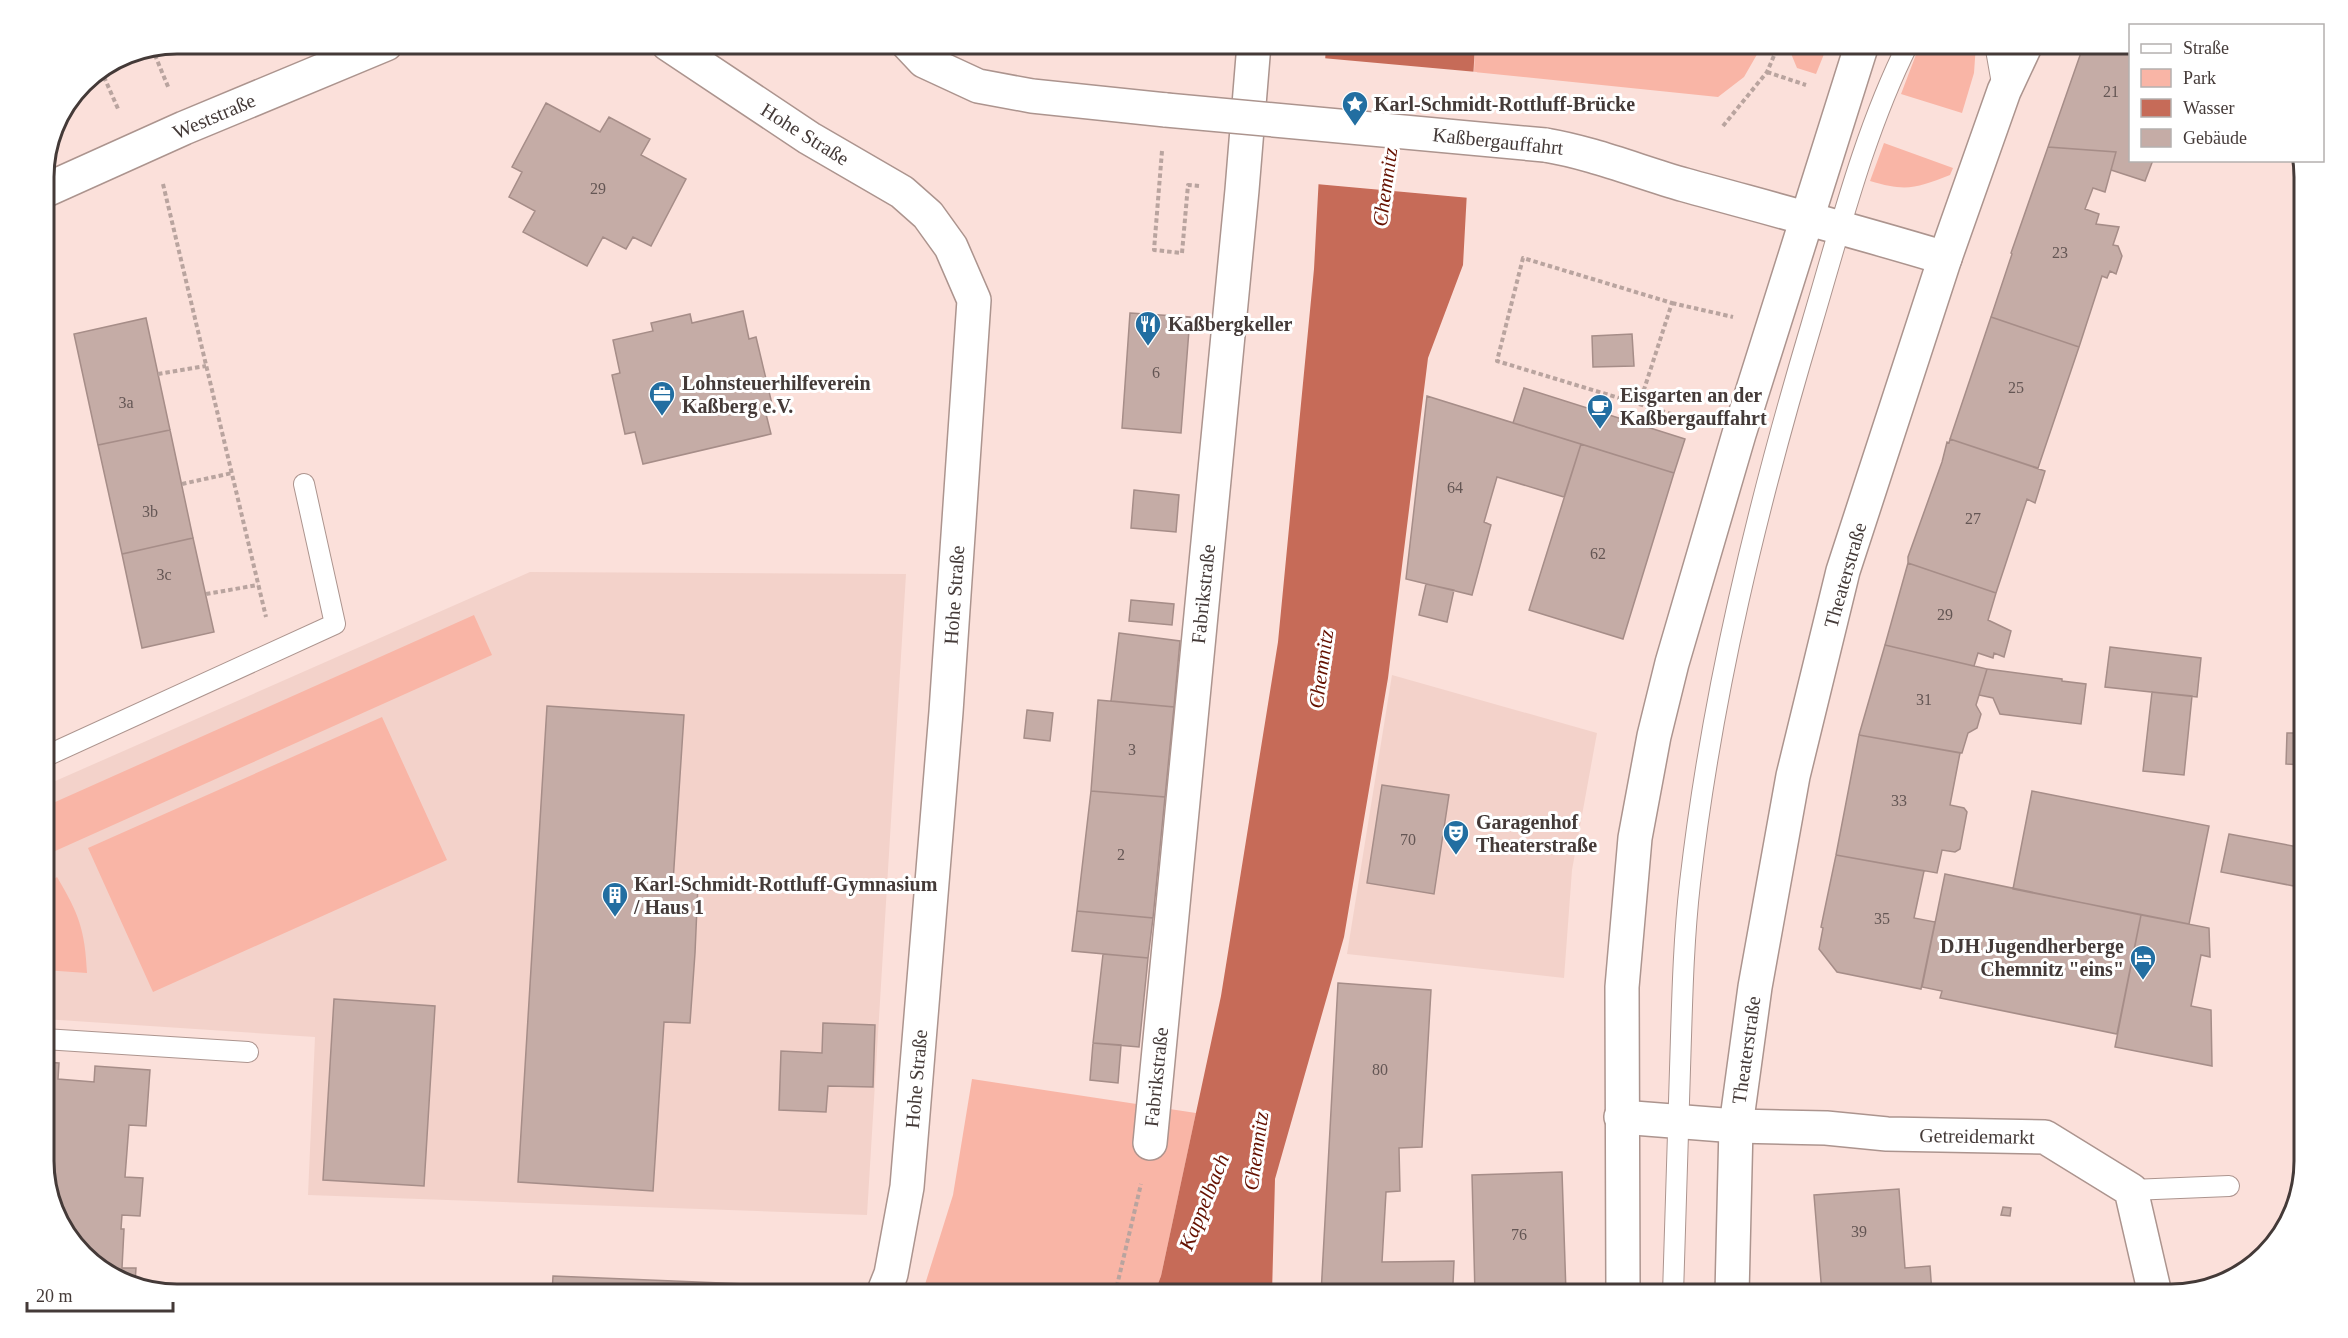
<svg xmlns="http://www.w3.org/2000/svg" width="2348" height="1338" viewBox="0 0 2348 1338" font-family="Georgia,serif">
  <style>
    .built { fill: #f3d2ca }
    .green { fill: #f9b5a6 }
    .water { fill: #c66b58 }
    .pier { fill: #fbe0da }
    .building { fill: #c5aca6; stroke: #a68d88; stroke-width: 1.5 }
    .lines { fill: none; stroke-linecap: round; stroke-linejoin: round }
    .service-casing { stroke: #ac948e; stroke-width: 22 }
    .minor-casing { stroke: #ac948e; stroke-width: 36 }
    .tertiary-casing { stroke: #ac948e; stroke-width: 36 }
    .secondary-casing { stroke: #ac948e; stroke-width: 36 }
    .path { stroke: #b9a49f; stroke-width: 4; stroke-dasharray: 4.5 3; stroke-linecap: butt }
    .service { stroke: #fff; stroke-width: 20 }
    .minor { stroke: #fff; stroke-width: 33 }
    .tertiary { stroke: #fff; stroke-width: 33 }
    .secondary { stroke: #fff; stroke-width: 33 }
    .tertiary-bridge-casing { stroke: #ac948e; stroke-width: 36; stroke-linecap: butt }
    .tertiary-bridge { stroke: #fff; stroke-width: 33 }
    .labels { text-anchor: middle; stroke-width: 6; stroke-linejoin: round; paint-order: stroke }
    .number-label { font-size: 16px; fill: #645654 }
    .poi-label { font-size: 20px; font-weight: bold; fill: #443a38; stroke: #fff; text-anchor: start }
    .street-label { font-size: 20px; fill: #443a38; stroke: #fff }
    .water-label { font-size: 21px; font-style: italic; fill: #651101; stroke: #fff }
    .rim { fill: none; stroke: #443a38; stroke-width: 3 }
  </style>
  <rect width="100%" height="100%" fill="#fbe0da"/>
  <!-- built -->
  <path class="built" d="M 530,572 L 906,574 L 867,1215 L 308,1195 L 315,1037 L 44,1019 L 44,786 Z
    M 1392,675 L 1597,733 L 1572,870 L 1564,978 L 1347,954 Z"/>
  <!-- green -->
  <path class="green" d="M 1475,44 L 1763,44 L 1744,77 L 1718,97 L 1474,72 Z
    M 1787,44 L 1828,44 L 1816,74 L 1797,68 Z
    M 1920,44 L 1976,44 L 1974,73 L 1962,113 L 1901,94 Z
    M 1884,143 L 1953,168 L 1950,175 C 1917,188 1906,192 1870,181 Z
    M 474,615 L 492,655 L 44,856 L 44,807 Z
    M 382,717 L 447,860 L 153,992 L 88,848 Z
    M 57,877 C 79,914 85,930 87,973 L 44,970 L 44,886 Z
    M 972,1079 L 1196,1113 L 1161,1276 L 1154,1294 L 922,1294 L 953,1195 Z"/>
  <!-- water -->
  <path class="water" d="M 1326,44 L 1475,44 L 1463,265 L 1428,358 L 1388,678 L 1344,937 L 1275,1179 L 1272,1294 L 1154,1294 L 1161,1276 L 1221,996 L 1278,642 L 1314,269 Z"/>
  <!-- pier -->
  <path class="pier" d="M 1322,58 L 1477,72 L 1470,198 L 1316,184 Z"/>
  <!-- building -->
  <path class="building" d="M 2084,44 L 2130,44 L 2130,160 L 2153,160 L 2145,181 L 2111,170 L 2116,152 L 2048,147 Z
    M 546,103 L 600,132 L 609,117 L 650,139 L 641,155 L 686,179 L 651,246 L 633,237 L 626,249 L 603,237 L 587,266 L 523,232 L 535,211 L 509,197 L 522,172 L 512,167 Z
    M 2048,147 L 2116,152 L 2105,192 L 2093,188 L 2085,209 L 2099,214 L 2096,224 L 2119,227 L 2113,245 L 2118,246 L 2122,256 L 2116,274 L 2110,271 L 2107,278 L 2102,276 L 2079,347 L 1991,317 L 2012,254 L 2011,253 Z
    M 743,311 L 749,339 L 756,337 L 772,404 L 764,406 L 771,434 L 643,464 L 635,432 L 625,434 L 612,375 L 620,373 L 613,340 L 653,331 L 651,323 L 690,314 L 692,323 Z
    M 1130,313 L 1190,317 L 1181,433 L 1122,428 Z
    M 1991,317 L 2079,347 L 2038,468 L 1950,439 Z
    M 146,318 L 170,430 L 98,445 L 74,334 Z
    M 1632,334 L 1634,366 L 1593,367 L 1592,336 Z
    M 1524,388 L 1685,439 L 1674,473 L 1513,423 Z
    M 1427,396 L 1581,444 L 1564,497 L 1497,477 L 1484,522 L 1491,525 L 1472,595 L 1406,579 Z
    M 170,430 L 193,538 L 122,554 L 98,445 Z
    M 1950,439 L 2045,471 L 2035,503 L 2027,499 L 1996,593 L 1908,563 L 1908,557 L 1942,462 L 1947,442 L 1949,443 Z
    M 1581,444 L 1674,473 L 1623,639 L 1529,610 Z
    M 1134,490 L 1179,495 L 1176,532 L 1131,528 Z
    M 193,538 L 214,632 L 142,648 L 122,554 Z
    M 1908,563 L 1996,593 L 1988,620 L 2011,631 L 2004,657 L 1994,653 L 1993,658 L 1978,653 L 1974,666 L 1885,645 Z
    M 1426,584 L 1454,590 L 1447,622 L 1419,615 Z
    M 1131,600 L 1174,604 L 1172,625 L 1129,621 Z
    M 1119,633 L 1180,641 L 1174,707 L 1111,701 Z
    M 1885,645 L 1987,669 L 1976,705 L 1981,714 L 1977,728 L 1968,733 L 1962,753 L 1859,735 Z
    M 2110,647 L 2201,658 L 2197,697 L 2105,687 Z
    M 1987,669 L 2062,679 L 2062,681 L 2086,684 L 2081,724 L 2000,714 L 1993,698 L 1979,695 Z
    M 2152,692 L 2192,696 L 2184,775 L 2143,771 Z
    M 1098,700 L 1174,707 L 1165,797 L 1091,791 Z
    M 547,706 L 684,715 L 673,882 L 698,884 L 695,953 L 690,1023 L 664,1022 L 653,1191 L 518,1182 Z
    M 1027,710 L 1053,713 L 1050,741 L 1024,738 Z
    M 2287,733 L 2304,733 L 2304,765 L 2286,764 Z
    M 1859,735 L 1960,753 L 1950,805 L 1964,808 L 1967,812 L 1960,849 L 1955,852 L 1942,850 L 1937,873 L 1836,855 Z
    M 1382,785 L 1449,795 L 1434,894 L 1367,883 Z
    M 1091,791 L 1165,797 L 1153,918 L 1077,911 Z
    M 2032,791 L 2209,826 L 2189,924 L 2013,889 Z
    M 2229,834 L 2304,848 L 2299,887 L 2221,872 Z
    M 1836,855 L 1924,871 L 1914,918 L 1935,922 L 1921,989 L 1837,972 L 1819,949 L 1823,928 L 1821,927 Z
    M 1945,874 L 2141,915 L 2117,1034 L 1940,998 L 1942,991 L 1922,987 Z
    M 1077,911 L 1153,918 L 1148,958 L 1072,951 Z
    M 2141,915 L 2209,928 L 2210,957 L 2201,955 L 2191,1006 L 2211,1010 L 2212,1066 L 2115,1047 Z
    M 1103,954 L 1148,958 L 1139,1047 L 1093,1043 Z
    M 1338,983 L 1431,990 L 1422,1147 L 1399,1148 L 1400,1191 L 1386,1192 L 1382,1262 L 1454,1261 L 1453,1284 L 1473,1285 L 1475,1294 L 1321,1294 Z
    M 334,999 L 435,1006 L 424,1186 L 323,1180 Z
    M 823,1023 L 875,1025 L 873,1087 L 828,1086 L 826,1112 L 779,1110 L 781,1051 L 822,1053 Z
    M 1093,1043 L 1121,1045 L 1118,1083 L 1090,1080 Z
    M 44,1062 L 59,1063 L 58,1079 L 94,1082 L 95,1066 L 150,1070 L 146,1126 L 129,1125 L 125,1177 L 143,1178 L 140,1216 L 122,1215 L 121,1229 L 124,1229 L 122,1268 L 136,1268 L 135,1283 L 111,1277 L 62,1228 L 44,1169 Z
    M 1562,1172 L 1566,1293 L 1475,1294 L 1472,1175 Z
    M 1899,1189 L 1905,1268 L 1930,1266 L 1932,1294 L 1822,1294 L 1814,1195 Z
    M 2003,1207 L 2011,1208 L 2010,1216 L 2001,1215 Z
    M 553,1276 L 768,1285 L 768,1294 L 552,1294 Z"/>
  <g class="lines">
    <!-- service casing -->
    <g class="service-casing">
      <path id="service" d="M 1995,44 L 2003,89
        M 44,757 L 335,624 L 304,484
        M 44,1039 L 248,1052
        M 2131,1190 L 2229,1186
        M 1673,1294 C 1675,1219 1678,1144 1680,1069 C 1682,1007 1683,944 1690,883 C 1712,692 1757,507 1812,323 C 1840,229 1864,132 1908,44"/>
    </g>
    <!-- minor casing -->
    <g class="minor-casing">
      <path id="minor" d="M 668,44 L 809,138 L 902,192 L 928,215 L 951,247 L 974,300 L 946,712 L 907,1187 L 891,1274 L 883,1294
        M 1621,1117 L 1736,1126 L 1826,1128 L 1887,1134 L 2045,1137 L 2131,1190 L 2155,1294
        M 1150,1143 L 1242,190 L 1254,44"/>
    </g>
    <!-- tertiary casing -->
    <g class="tertiary-casing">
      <path id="tertiary" d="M 908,44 L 924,61 L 978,86 L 1032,96 L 1166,110
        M 1545,145 C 1593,153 1639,172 1685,185 C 1772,209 1859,232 1945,258
        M 44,191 L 184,128 L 386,44"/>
    </g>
    <!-- secondary casing -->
    <g class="secondary-casing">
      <path id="secondary" d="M 1623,1294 L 1622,987 L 1635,838 L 1654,736 L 1672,663 L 1739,434 L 1862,44
        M 1732,1294 L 1736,1126 L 1755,987 L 1793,776 L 1843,571 L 1945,258 L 2004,91 L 2026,44"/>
    </g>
    <!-- path -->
    <path class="path" d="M 152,48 L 169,89
      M 101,70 L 119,111
      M 1767,72 L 1806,85
      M 1723,126 L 1767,72 L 1779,44
      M 1162,151 L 1154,250 L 1182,253 L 1188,185 L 1199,186
      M 163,184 L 266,617
      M 1672,303 L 1733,317
      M 158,374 L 206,366
      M 1639,405 L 1672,303 L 1523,258 L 1497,361 L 1698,422
      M 182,484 L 232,473
      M 206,594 L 258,585
      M 1115,1294 L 1141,1184"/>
    <!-- service -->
    <use href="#service" class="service"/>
    <!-- minor -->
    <use href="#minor" class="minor"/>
    <!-- tertiary -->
    <use href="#tertiary" class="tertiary"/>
    <!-- secondary -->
    <use href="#secondary" class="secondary"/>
    <!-- tertiary-bridge casing -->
    <g class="tertiary-bridge-casing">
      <path id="tertiary-bridge" d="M 1166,110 L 1545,145"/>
    </g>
    <!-- tertiary-bridge -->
    <use href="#tertiary-bridge" class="tertiary-bridge"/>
  </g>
  <!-- icons -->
  <defs>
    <g id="sight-pin" transform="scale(1.35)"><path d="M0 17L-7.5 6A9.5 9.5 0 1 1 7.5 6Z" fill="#226ea1" stroke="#fff"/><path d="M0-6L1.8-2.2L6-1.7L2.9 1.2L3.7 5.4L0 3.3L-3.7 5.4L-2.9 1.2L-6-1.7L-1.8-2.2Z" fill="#fff"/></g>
    <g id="restaurant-pin" transform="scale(1.35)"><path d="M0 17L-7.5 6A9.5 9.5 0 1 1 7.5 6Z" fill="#226ea1" stroke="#fff"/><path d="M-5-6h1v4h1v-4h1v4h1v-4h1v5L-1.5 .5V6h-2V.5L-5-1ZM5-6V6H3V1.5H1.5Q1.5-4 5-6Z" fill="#fff"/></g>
    <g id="office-pin" transform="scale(1.35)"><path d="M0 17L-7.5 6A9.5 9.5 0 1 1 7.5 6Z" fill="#226ea1" stroke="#fff"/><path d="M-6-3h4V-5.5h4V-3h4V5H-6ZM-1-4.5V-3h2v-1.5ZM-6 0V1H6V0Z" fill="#fff"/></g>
    <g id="cafe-pin" transform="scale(1.35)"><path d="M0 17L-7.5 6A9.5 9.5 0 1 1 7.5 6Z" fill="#226ea1" stroke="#fff"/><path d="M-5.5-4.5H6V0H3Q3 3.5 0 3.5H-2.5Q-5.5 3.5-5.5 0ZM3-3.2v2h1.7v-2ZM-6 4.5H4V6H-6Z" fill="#fff"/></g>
    <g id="theatre-pin" transform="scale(1.35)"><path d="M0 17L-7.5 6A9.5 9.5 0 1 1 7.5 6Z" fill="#226ea1" stroke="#fff"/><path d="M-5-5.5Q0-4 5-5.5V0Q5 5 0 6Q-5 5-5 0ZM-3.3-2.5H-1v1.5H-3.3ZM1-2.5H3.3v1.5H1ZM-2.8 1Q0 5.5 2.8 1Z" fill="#fff"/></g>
    <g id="building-pin" transform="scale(1.35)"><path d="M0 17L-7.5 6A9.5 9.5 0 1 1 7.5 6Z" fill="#226ea1" stroke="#fff"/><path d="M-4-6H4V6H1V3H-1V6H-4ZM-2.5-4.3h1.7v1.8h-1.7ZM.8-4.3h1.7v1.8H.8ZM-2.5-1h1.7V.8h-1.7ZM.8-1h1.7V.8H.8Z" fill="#fff"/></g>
    <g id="hotel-pin" transform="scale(1.35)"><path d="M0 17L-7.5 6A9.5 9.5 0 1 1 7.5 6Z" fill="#226ea1" stroke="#fff"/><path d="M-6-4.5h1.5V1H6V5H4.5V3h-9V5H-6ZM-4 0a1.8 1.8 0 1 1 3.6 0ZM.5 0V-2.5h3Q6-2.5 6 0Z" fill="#fff"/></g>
  </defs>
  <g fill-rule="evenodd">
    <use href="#sight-pin" x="1355" y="104"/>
    <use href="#restaurant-pin" x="1148" y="324"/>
    <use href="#office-pin" x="662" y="394"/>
    <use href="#cafe-pin" x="1600" y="407"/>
    <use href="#theatre-pin" x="1456" y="833"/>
    <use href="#building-pin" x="615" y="895"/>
    <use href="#hotel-pin" x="2143" y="958"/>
  </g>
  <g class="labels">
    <!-- number labels -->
    <g class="number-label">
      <text x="2111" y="97">21</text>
      <text x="598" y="194">29</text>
      <text x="2060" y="258">23</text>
      <text x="1156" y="378">6</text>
      <text x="2016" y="393">25</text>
      <text x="126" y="408">3a</text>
      <text x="1455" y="493">64</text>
      <text x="150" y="517">3b</text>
      <text x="1973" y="524">27</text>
      <text x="1598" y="559">62</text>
      <text x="164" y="580">3c</text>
      <text x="1945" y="620">29</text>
      <text x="1924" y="705">31</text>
      <text x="1132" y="755">3</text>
      <text x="1899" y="806">33</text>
      <text x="1408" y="845">70</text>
      <text x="1121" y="860">2</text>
      <text x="1882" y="924">35</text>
      <text x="1380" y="1075">80</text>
      <text x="1859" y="1237">39</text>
      <text x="1519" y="1240">76</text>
    </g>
    <!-- poi labels -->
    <g class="poi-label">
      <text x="1374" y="111">Karl-Schmidt-Rottluff-Brücke</text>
      <text x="1168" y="331">Kaßbergkeller</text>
      <text x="682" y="390">Lohnsteuerhilfeverein<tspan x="682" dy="23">Kaßberg e.V.</tspan></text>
      <text x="1620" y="402">Eisgarten an der<tspan x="1620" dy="23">Kaßbergauffahrt</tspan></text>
      <text x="1476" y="829">Garagenhof<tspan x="1476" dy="23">Theaterstraße</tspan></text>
      <text x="634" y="891">Karl-Schmidt-Rottluff-Gymnasium<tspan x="634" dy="23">/ Haus 1</tspan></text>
      <text x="2124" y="953" text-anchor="end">DJH Jugendherberge<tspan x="2124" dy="23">Chemnitz "eins"</tspan></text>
    </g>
    <!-- street labels -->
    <g class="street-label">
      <text transform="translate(214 116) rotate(-23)" y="7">Weststraße</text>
      <text transform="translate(805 134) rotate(32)" y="7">Hohe Straße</text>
      <text transform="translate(1498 141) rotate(6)" y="7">Kaßbergauffahrt</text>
      <text transform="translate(1845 575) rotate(-74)" y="7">Theaterstraße</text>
      <text transform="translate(1203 594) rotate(-84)" y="7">Fabrikstraße</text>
      <text transform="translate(954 595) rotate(-86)" y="7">Hohe Straße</text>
      <text transform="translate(1746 1050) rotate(-82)" y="7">Theaterstraße</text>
      <text transform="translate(1156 1077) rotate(-84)" y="7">Fabrikstraße</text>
      <text transform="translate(916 1079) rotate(-85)" y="7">Hohe Straße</text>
      <text transform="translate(1977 1136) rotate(1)" y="7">Getreidemarkt</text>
    </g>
    <!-- water labels -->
    <g class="water-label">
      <text transform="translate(1385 187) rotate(-82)" y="7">Chemnitz</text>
      <text transform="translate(1321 669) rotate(-82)" y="7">Chemnitz</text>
      <text transform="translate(1256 1151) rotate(-82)" y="7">Chemnitz</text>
      <text transform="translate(1204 1202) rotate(-68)" y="7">Kappelbach</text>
    </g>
  </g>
  <!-- crop -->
  <path d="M0 0H2348V1338H0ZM177 54H2171A123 123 0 0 1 2294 177V1161A123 123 0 0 1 2171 1284H177A123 123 0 0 1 54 1161V177A123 123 0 0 1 177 54Z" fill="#fff" fill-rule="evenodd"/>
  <path class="rim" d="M177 54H2171A123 123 0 0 1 2294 177V1161A123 123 0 0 1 2171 1284H177A123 123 0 0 1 54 1161V177A123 123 0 0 1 177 54Z"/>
  <!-- legend -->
  <rect x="2129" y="24" width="195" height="138" fill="#ffffff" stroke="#b4b0af" stroke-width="1.5"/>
  <rect x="2141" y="44" width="30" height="9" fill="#ffffff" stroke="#b4b0af" stroke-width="1.5"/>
  <text x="2183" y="54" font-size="18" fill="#443a38">Straße</text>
  <rect x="2141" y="69" width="30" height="18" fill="#f9b5a6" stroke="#b4b0af" stroke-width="1.5"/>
  <text x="2183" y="84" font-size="18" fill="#443a38">Park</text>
  <rect x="2141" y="99" width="30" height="18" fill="#c66b58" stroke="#b4b0af" stroke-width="1.5"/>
  <text x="2183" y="114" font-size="18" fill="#443a38">Wasser</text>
  <rect x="2141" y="129" width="30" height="18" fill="#c5aca6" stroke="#b4b0af" stroke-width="1.5"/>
  <text x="2183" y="144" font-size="18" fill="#443a38">Gebäude</text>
  <!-- scale -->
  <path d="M27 1302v9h146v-9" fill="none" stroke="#443a38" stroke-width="3"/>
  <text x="36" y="1302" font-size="18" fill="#443a38" stroke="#ffffff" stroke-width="4.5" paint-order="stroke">20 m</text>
</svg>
